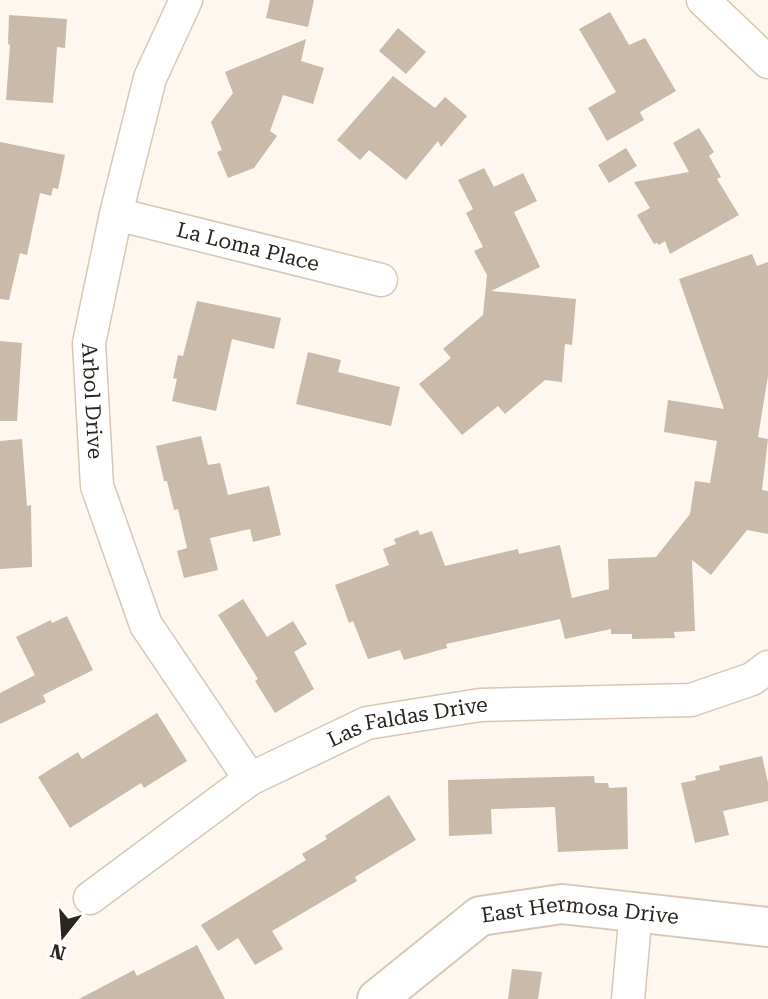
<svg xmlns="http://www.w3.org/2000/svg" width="768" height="999" viewBox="0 0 768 999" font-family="'Roboto Serif',serif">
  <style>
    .building { fill: #c9baa9 }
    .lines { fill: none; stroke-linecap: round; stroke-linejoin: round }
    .street-casing { stroke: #d7c7b6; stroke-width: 35 }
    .secondary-casing { stroke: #d7c7b6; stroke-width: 42 }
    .street { stroke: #fff; stroke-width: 32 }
    .secondary { stroke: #fff; stroke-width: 38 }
    .labels { text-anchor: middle; stroke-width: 5; stroke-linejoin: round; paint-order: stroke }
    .street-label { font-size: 21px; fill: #2b251f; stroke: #fff }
  </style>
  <rect width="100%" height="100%" fill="#fef7f0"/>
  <!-- building -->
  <path class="building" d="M 270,0 L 314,0 L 308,27 L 266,18 Z
    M 610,12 L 629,45 L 645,38 L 676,91 L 640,112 L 644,120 L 607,141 L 588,108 L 616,92 L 579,29 Z
    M 9,15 L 67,19 L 65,48 L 57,47 L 53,103 L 6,100 L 10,45 L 8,44 Z
    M 398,28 L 426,52 L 406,74 L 379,51 Z
    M 306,39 L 301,61 L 324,68 L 313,104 L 283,95 L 270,131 L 277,136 L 254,168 L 228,178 L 217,152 L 222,150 L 211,122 L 233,93 L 225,72 Z
    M 393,76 L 435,108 L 445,97 L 467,116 L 441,147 L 438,141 L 406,180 L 369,150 L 360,160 L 337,140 Z
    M 699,128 L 714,152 L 709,156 L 721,177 L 717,179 L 739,215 L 670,254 L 665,241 L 659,245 L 657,243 L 654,244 L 637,215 L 650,208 L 634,182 L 689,172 L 673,143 Z
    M 0,142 L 65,155 L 58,189 L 53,188 L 51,196 L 40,193 L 27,255 L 20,253 L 9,300 L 0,299 Z
    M 626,148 L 637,166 L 609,183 L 598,165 Z
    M 484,168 L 494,187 L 523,173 L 537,201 L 514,212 L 540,267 L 491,291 L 576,299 L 572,345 L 565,344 L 562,382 L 545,380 L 505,414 L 498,406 L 462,435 L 419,384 L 451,358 L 443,349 L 483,315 L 487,275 L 474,251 L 483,247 L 466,213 L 473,209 L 458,180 Z
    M 752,254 L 757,266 L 768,262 L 768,376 L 758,437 L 768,439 L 762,490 L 768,491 L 768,534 L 747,530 L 711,575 L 692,560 L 695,631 L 674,632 L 675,638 L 632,639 L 632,634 L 611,634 L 611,629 L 565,639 L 560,619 L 446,644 L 447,648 L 404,660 L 400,650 L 368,659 L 353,621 L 349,623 L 335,585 L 389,565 L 383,549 L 396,544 L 394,539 L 418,530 L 420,535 L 432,531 L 445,566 L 518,549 L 519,554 L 560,545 L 572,598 L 609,589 L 608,559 L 656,557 L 690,514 L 695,481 L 710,483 L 717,441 L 664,432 L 668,400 L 724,409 L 679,279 Z
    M 197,301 L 281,318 L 274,349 L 232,339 L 216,411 L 172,401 L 177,379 L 173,378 L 178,355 L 183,356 Z
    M 0,341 L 22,343 L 17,421 L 0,421 Z
    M 308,352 L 341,360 L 338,372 L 400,387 L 391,426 L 296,404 Z
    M 201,436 L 208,465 L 220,463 L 228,495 L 269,486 L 281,535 L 253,542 L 250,529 L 210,538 L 218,570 L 184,578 L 177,551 L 187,548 L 178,509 L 174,510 L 167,481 L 164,481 L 156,446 Z
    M 22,439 L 27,506 L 31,505 L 32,567 L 0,569 L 0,441 Z
    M 243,599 L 267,637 L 293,621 L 307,644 L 294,652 L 314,689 L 275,713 L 255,681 L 258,679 L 218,615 Z
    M 67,616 L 93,670 L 43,695 L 46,702 L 0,724 L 0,693 L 35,675 L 16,637 L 51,620 L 52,623 Z
    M 157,713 L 187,761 L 144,788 L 141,783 L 70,828 L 38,777 L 78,752 L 82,759 Z
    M 762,756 L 768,783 L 768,801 L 723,811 L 729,835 L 695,843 L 681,783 L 696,780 L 695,776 L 720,770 L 719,766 Z
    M 594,776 L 595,783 L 608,783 L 609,788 L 627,787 L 628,849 L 558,852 L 555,807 L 491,809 L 492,834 L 449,836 L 448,780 Z
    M 389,795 L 416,840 L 355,877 L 357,881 L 272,931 L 283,949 L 255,965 L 238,938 L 218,951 L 201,925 L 306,860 L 302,854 L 327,839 L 325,836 Z
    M 197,945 L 225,999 L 79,999 L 134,970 L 137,976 Z
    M 512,969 L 542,972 L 538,999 L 508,999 Z"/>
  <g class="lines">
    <!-- street casing -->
    <g class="street-casing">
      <g id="street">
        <path id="s1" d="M 186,0 L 150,78 L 116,214 L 89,343 L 97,486 L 146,625 L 250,779"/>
        <path d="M 703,0 L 768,62"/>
        <path id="s2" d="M 116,214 L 381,280"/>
        <path id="s3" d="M 90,898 L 250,779 L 367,723 L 480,705 L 691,700 L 752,679 L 768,667"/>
        <path d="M 628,999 L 636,911"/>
      </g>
    </g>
    <!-- secondary casing -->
    <g class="secondary-casing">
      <g id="secondary">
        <path id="s4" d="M 377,999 L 480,916 L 562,904 L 768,927"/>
      </g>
    </g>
    <!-- street -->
    <use href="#street" class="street"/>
    <!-- secondary -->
    <use href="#secondary" class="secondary"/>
  </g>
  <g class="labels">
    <!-- street labels -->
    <g class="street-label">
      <text dy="7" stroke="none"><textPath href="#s2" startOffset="136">La Loma Place</textPath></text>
      <text dy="7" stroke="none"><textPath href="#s1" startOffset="416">Arbol Drive</textPath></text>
      <text dy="7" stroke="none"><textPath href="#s3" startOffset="369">Las Faldas Drive</textPath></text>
      <text dy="7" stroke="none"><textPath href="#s4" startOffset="233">East Hermosa Drive</textPath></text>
    </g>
  </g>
  <!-- north arrow -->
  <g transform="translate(63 936) rotate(197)" stroke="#ffffff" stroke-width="5" paint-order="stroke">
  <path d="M0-5L12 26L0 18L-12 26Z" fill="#2b251f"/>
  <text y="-10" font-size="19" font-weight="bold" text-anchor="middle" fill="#2b251f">N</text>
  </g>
</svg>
